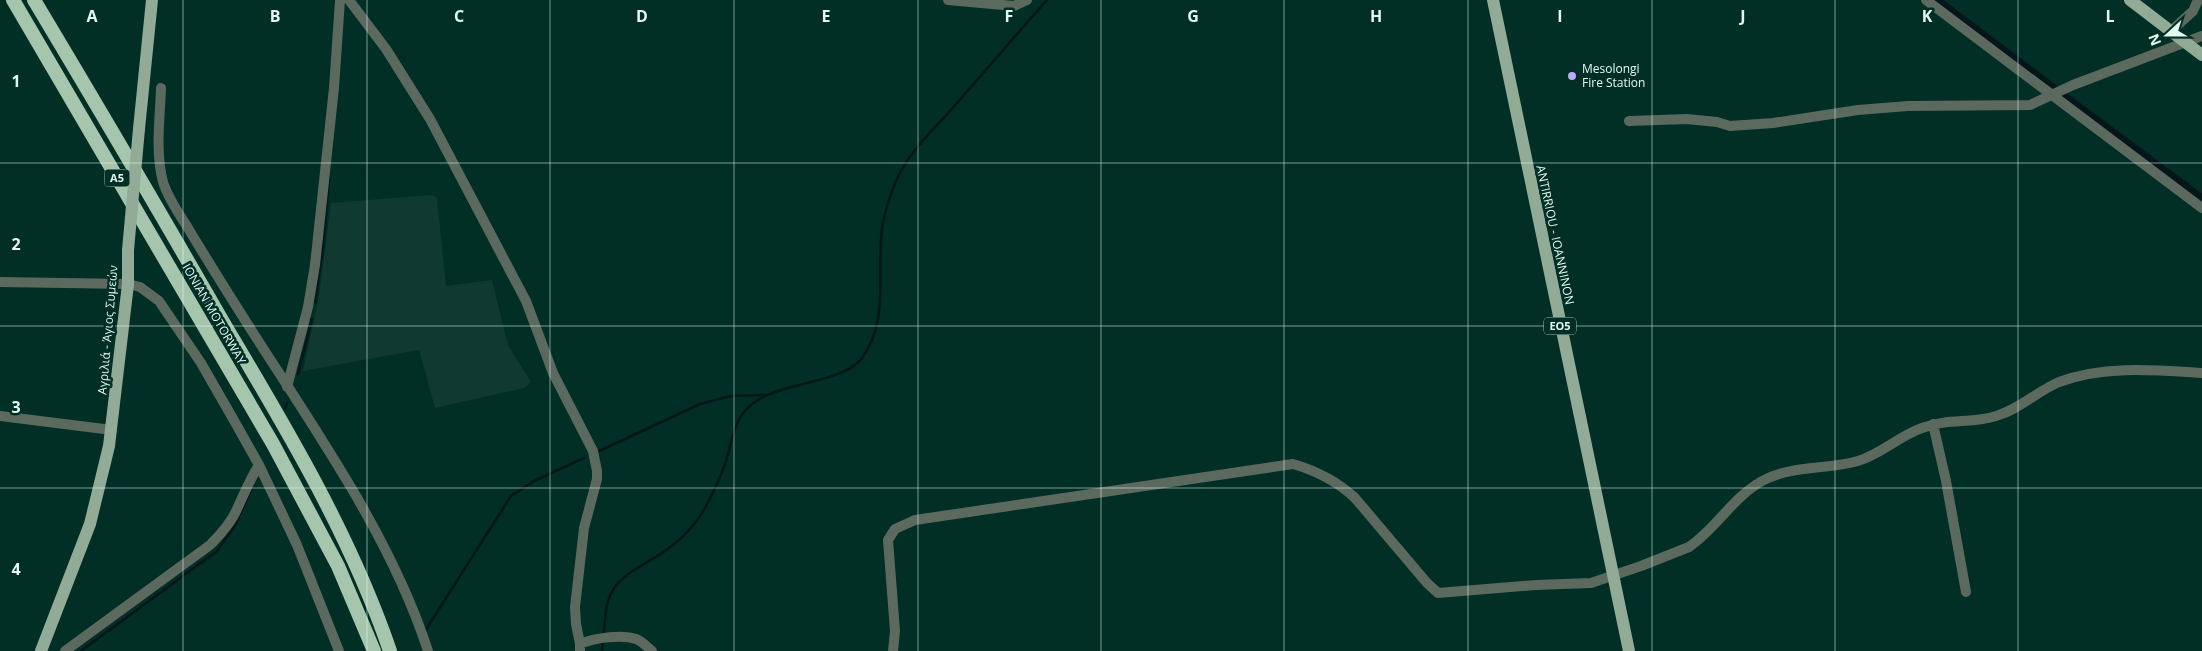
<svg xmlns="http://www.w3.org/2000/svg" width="2202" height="651" viewBox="0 0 2202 651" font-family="'Open Sans',sans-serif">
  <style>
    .built { fill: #103930 }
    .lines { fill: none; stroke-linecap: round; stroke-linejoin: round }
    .stream { stroke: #05161b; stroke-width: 2.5 }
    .canal { stroke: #05161b; stroke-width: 9 }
    .minor { stroke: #5c695f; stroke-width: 10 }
    .major { stroke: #91ab97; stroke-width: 12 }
    .highway { stroke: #a5c6ad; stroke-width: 14 }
    .major-bridge { stroke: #91ab97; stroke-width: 12 }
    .grid { fill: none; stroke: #e2f8f1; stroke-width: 1; stroke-opacity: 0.55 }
    .poi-dot { fill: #b9abf7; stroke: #012e25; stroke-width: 2 }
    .labels { text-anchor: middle; stroke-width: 5; stroke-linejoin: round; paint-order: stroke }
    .shield { fill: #012e25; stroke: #9ebbb4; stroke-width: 1 }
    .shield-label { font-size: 11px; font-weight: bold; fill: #e2f8f1 }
    .poi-label { font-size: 12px; fill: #e2f8f1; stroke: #012e25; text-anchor: start }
    .street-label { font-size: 12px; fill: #e2f8f1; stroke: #012e25 }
    .grid-label { font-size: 16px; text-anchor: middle; font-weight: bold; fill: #e2f8f1; stroke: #012e25; stroke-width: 5; stroke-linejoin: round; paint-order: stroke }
  </style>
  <rect width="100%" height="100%" fill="#012e25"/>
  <!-- built -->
  <path class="built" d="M 431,195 L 437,198 L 446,286 L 492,280 L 508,345 L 531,382 L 524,388 L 435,408 L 419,350 L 303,371 L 319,296 L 331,203 Z"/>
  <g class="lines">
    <!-- stream -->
    <path class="stream" d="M 315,302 L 323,247 L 329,179
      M 298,374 L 312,319
      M 285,408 L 287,403
      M 595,453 L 700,404 L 731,396 L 767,395
      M 425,631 L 511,496 L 534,481 L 584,458
      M 604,635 C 605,620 605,603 613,590 C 625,571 651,562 669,548 C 680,540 690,530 698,519 C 709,503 717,485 724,467 C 732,445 732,420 752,404 C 778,382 843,384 862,358 C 890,320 876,272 882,229 C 884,213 890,196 896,181 C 907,155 930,133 949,112 C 982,75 1014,37 1047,0
      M 81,651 L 217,551 L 234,527 L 253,486
      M 602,651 L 603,640"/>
    <!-- canal -->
    <path class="canal" d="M 1936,0 L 2058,92
      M 2066,98 L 2202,199"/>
    <!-- minor -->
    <path class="minor" d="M 349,0 L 386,49 L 430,119 L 526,301 L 553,373 L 593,451 L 597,471 L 597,479 L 584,528 L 575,607 L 576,624 L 580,644
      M 948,0 L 1014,6 L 1027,0
      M 1926,0 L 2202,208
      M 2171,31 L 2193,11 L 2198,0
      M 161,88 C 160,118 155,152 163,182 C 168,198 179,214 188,228 C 204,255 221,282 238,309 C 305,416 389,530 428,651
      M 1629,121 L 1687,119 L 1717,122 L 1730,126 L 1773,123 L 1858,110 L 1908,106 L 2030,105 L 2073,85 L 2202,36
      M 0,282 L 128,284 L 140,287 L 159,301 L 201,363 L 236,424 L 259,465 L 297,545 L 339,651
      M 287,387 L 308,307 L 315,265 L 334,88 L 340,0
      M 0,416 L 112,430
      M 1933,424 L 1946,481 L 1966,592
      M 65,651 L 210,545 C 221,534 231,523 237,509 C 244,494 250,479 259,465
      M 580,651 L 580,644 C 593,638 622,634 636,639 C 642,641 647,647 652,651
      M 893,651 L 895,631 L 888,540 L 895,529 L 915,520 L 1293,464 C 1317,471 1337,481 1355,498 L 1427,583 L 1438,593 L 1536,585 L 1591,583 L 1641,566 L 1689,547 C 1716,529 1732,498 1762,481 C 1791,465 1827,470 1858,461 C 1881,454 1899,436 1922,428 C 1948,418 1972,424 1996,416 C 2020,409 2036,392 2059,382 C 2104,365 2155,370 2202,373"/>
    <!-- major -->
    <path class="major" d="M 1493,0 L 1629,651
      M 2130,0 L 2202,55
      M 139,129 L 152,0
      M 41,651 L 90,524 L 109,446 L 128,284 L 128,250"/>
    <!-- highway -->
    <path class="highway" d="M 13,0 L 273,444 L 338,566 L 374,651
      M 34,0 C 98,107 161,214 223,322 C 286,428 350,534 390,651"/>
    <!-- major-bridge -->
    <path class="major-bridge" d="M 128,250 L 139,129"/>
  </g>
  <!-- grid -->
  <path class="grid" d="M 183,0 L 183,651M 367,0 L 367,651M 550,0 L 550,651M 734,0 L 734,651M 918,0 L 918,651M 1101,0 L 1101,651M 1284,0 L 1284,651M 1468,0 L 1468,651M 1652,0 L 1652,651M 1835,0 L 1835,651M 2018,0 L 2018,651M 0,163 L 2202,163M 0,326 L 2202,326M 0,488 L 2202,488"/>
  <!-- markers -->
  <circle class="poi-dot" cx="1572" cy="76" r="5"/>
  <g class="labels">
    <!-- shield labels -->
    <g class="shield">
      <rect x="104.5" y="169.5" width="25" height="17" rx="4"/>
      <rect x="1544" y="317.5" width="32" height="17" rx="4"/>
    </g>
    <g class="shield-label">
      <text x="117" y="182">Α5</text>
      <text x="1560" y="330">ΕΟ5</text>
    </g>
    <!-- poi labels -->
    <g class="poi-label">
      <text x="1582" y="73">Mesolongi<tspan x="1582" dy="14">Fire Station</tspan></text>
    </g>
    <!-- street labels -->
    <g class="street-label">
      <text transform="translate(1555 235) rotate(78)" y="4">ANTIRRIOU - IOANNINON</text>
      <text transform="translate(214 314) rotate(60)" y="4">IONIAN MOTORWAY</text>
      <text transform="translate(108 330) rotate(-85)" y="4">Αγριλιά - Άγιος Συμεών</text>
    </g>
  </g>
  <g class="grid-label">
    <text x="92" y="22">A</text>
    <text x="275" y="22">B</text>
    <text x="459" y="22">C</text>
    <text x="642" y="22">D</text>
    <text x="826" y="22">E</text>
    <text x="1009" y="22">F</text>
    <text x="1193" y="22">G</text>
    <text x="1376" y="22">H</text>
    <text x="1560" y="22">I</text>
    <text x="1743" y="22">J</text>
    <text x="1927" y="22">K</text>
    <text x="2110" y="22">L</text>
    <text x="16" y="87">1</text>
    <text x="16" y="250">2</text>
    <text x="16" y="413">3</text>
    <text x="16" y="575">4</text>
  </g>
  <!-- north arrow -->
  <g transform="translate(2167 35) rotate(249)" stroke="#012e25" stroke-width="4" paint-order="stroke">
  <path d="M0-4L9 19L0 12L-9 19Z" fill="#e2f8f1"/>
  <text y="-8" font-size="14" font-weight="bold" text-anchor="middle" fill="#e2f8f1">N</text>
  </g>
</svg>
